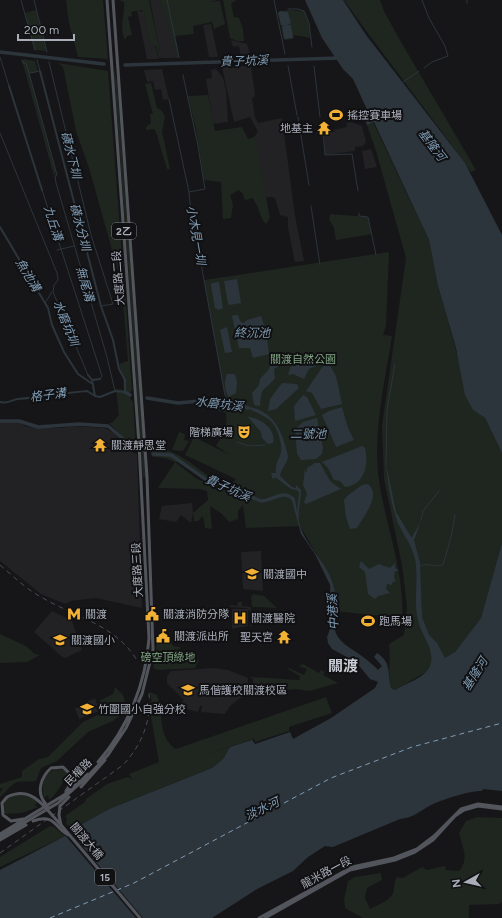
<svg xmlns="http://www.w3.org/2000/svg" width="502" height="918" viewBox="0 0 502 918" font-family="Figtree,'Noto Sans TC',sans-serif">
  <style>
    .built { fill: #222225 }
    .green { fill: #1e261f; fill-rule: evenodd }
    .water { fill: #2c353c }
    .pier { fill: #161618 }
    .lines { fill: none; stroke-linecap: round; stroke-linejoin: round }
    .stream { stroke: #2c353c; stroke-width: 1 }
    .canal { stroke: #2c353c; stroke-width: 2 }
    .river { stroke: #2c353c; stroke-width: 3.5 }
    .ferry { stroke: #7f9bb3; stroke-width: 1; stroke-dasharray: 5 4; stroke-linecap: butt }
    .major { stroke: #53555c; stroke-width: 3 }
    .rail { stroke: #4a4c52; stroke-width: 1; stroke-dasharray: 5 4; stroke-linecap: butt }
    .major-bridge { stroke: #53555c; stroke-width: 3 }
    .labels { text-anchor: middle; stroke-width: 4; stroke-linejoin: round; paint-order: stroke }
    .shield { fill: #111113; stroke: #7b7e86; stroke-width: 1 }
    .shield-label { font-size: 10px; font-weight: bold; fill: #a8adb8 }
    .poi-label { font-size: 11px; fill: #a8adb8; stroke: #111113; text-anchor: start }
    .street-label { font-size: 11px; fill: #a8adb8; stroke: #111113 }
    .park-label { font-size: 11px; fill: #7fa381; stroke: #111113 }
    .water-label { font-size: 12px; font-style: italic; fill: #7f9bb3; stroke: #111113 }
    .district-label { font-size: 15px; font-weight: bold; fill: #c9ccd4; stroke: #111113 }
  </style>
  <rect width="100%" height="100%" fill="#161618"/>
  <!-- built -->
  <path class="built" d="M 150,0 L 218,0 L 204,4 L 190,25 L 172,33 L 176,58 L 161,58 Z
    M 137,10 L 144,12 L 150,45 L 155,46 L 159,59 L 147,59 Z
    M 211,24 L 218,57 L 209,57 L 203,25 Z
    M 231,40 L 247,44 L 251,57 L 241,57 L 239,46 L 233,47 Z
    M 233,66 L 251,66 L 255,94 L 254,97 L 252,98 L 255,117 L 258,123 L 282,118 L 295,216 L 304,261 L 295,262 L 288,228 L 288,217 L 280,215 L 275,198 L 272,197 L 265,197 L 247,140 L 253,138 L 258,132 L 250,117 L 234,122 L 222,67 Z
    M 162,69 L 169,99 L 163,100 L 161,89 L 155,90 L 153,81 L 147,82 L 144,70 Z
    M 216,69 L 223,78 L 226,90 L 228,122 L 213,124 L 206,79 L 212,78 L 211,70 Z
    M 351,122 L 362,126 L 366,142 L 363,146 L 355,147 L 355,151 L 325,155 L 324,132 L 347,127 L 346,123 Z
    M 371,149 L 377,167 L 365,169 L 362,151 Z
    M 0,422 L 19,422 L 25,426 L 37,428 L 62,428 L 72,426 L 104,428 L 114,433 L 130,451 L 137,454 L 142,608 L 96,598 L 71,601 L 65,604 L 41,594 L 0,561 Z
    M 192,503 L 193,513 L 191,523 L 181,515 L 176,522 L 159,519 L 162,506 Z
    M 261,551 L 263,591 L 243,589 L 241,552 Z
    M 238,602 L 242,602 L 242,606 L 251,607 L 252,626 L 250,626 L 250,610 L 248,610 L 248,626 L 232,629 L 232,609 L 248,609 L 247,608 L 230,607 L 230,605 L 237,606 Z
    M 52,611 L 72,621 L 82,650 L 65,658 L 61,656 L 34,632 Z
    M 214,668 L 228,670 L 246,677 L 248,679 L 248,692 L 230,706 L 225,714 L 201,712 L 202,706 L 200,706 L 198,712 L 182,708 L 182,702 L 184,700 L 167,683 L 167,676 L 171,671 Z
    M 95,698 L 99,711 L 79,719 L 75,708 Z"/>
  <!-- green -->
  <path class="green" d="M 66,0 L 103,0 L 108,59 L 78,57 L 69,23 Z
    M 119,0 L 149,0 L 161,58 L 159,58 L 156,46 L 150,45 L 144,12 L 141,10 L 131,12 L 132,16 L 128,17 L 132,35 L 127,36 L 125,40 C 119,27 125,15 124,2 Z
    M 159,0 L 210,0 L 211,2 L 220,1 L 225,24 L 214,29 L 212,22 L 193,26 L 194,34 L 175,36 L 179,58 L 176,58 L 170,30 Z
    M 223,0 L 236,0 L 231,4 L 234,17 L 239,18 L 243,29 L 244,41 L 237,41 L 230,38 Z
    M 344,0 L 380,0 L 384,11 L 397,35 L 476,170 L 471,172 C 430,114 385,58 344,0 Z
    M 36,10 L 46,51 L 34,50 L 25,13 Z
    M 288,10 L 304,11 L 309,23 L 310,38 L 294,35 L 293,39 L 284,40 L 278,12 Z
    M 24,59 L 35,61 L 38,72 L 29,73 L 56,173 L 54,176 L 22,61 Z
    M 58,63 L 108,71 L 123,270 L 121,275 L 118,271 L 89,168 L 76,131 L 63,67 Z
    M 115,71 L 117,83 L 146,477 L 143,477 L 114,72 Z
    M 151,83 L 157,108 L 161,110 L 165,116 L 162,132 L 170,169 L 167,169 L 156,132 L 154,129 L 146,130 L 146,127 L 151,123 L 150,114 L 153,114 L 145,84 Z
    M 208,95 L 215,131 L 242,127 L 248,139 L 255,137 L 270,218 L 266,224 C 258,216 260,206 252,198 L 246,200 L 244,199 L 243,194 L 239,190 L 230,195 L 233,205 L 231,218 L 223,219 L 221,182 L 204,180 L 196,130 L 188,96 Z
    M 373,122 L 429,240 L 438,286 L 473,410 L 485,418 L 502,453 L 502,543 L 481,618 L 455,652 L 443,662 L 395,690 L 391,688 C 387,673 391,659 389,644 L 404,635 L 407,606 L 402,565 L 384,479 L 382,426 L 406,258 L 376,151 L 367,125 Z
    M 330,214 L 368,217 L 372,234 L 336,240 L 334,228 L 329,219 Z
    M 389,252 L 386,326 L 383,335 L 392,336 C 385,381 374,426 378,472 C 383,520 405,569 402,618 L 334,611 L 335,593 L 330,577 L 300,526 L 246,528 L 243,505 L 238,511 L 238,519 L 229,522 L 222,514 L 210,506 L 212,529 L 205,528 L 203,516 L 198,521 L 194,521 L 193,513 L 208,500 L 207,491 L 199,489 L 158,488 L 175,462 L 165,458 L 153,457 L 151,452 C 170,441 197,470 212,478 C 218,481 227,481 233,483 L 236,479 L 185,455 L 194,437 L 230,455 L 216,446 L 220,439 L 227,438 L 226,413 L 209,408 L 209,405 L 223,408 L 229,407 L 224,393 L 204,280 ZM 175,462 L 184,462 L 211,481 L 238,493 L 241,490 L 242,496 L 197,479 Z
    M 124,275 L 132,390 L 130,392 L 130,398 L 133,402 L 136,445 L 126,444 L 118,432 L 109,423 L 112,423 L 119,415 L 116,389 L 124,390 L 123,378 L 119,364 L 128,361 L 121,277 Z
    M 179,432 L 185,434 L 184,440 L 189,441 L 183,451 L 172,450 Z
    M 253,594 L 264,596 L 277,608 L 252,607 L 251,597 Z
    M 0,634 L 26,646 L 35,654 L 40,655 L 27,662 L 0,663 Z
    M 166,637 L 169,637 L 173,646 L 180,647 L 180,650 L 187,657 L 199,660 L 195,668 L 158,670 L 153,668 L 157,642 Z
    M 303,664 L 319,673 L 321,670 L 325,672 L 323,675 L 338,683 L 310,691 L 295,689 L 250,695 L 254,690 L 253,679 L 250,677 L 299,680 L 300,676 L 288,669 L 289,668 L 304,675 L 307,669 L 298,666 Z
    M 115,687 L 123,695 L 125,702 L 120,715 L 113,721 L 88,732 L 57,761 L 41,768 L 36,781 C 30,782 21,781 17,782 C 11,784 5,793 0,797 L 0,793 L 3,788 L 0,788 L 0,784 L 22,777 L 22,771 L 39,759 L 48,757 L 83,722 L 102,713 L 99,701 L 113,694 Z
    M 150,692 L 157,695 C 164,713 157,737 176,749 L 326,697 L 332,713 L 289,727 L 289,731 L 255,742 L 254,739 L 195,758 L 230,747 L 223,759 L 212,768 L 109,809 L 71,830 L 66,823 L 67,819 L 65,816 L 85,802 L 86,799 L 107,784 L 128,777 L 132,779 L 129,774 L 159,762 L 151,717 L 152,705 Z
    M 56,769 L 64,770 L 69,775 C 61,782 58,794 49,800 L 48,795 L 44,798 C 41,786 43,773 56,769 Z
    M 15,794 C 24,795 31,796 38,803 L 34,805 L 38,807 L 22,813 L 4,814 C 3,803 4,799 15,794 Z
    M 477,817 L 502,818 L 502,902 L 499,904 L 469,905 L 469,918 L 363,918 L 345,908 L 344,899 L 348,881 L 355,877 L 381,873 L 382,880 L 367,888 L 365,898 L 370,909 C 377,905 390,901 393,893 C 395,887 393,883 397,877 L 403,878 L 422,867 L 427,870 L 445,866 L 446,870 L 459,871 C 470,858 462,847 459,833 L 466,821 Z
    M 50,826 L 54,827 L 65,836 L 0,867 L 0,857 Z"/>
  <!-- water -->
  <path class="water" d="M 305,0 L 343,0 L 366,35 L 465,163 L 502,235 L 502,453 L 485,418 L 473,410 L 465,395 L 456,348 L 438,286 L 429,240 L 374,122 L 367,125 L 364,116 L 369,114 L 353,79 L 343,69 L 322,38 Z
    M 280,11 L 288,12 L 291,23 L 287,25 L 291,25 L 293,38 L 284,39 L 282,26 L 285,25 L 281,25 L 278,13 Z
    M 237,279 L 241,303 L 230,305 L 228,304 L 224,281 Z
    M 219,282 L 223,308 L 219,310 L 215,308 L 211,285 L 212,283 Z
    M 234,315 L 238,315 L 240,321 L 243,323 L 247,320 L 261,316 L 266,331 L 269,354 L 253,358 L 250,348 L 239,348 L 232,316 Z
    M 227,327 L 232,352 L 225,353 L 220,330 Z
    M 310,353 L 317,362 L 316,366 L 309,369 L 304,379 L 293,374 L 288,375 L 292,362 L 299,365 L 303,358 Z
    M 272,359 L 277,359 L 279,366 L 274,369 L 275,378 C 263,394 262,383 260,406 L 254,405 L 252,393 L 259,385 L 260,379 L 269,369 Z
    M 325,363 L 329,364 L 336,376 L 342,404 L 321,409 L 312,393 L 306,391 Z
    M 227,374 L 235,374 L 237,382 L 236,393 L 229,397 C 224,391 224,381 227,374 Z
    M 282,383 L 297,384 L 299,388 L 276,409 L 268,411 L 270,399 Z
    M 303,395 L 307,397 L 316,415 L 295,421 L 294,406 Z
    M 245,406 C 270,410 280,425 286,448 C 286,451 288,453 288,456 C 288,463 281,468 280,476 L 292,487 L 296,488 L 296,485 L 301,490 C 301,500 297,515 299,523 C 306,548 332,566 335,593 C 336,605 331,628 338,637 C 345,647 358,652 367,660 C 371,663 375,667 378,670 L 382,666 L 374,657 L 377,653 C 392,663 387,672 391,688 L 395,690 C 406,683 425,678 430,666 C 436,650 421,635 418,620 C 413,600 419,579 415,559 C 412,545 404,536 398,523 C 392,509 387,479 386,464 L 396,512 L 411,537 L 412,537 L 421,521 L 414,540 L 420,563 L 422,617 L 429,635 L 437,643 L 445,658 L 455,652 L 481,618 L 502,543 L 502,791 L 483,789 L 482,791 C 471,790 441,800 431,805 C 420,811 413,818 400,819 L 333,847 L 325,846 L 308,857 L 293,871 L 257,889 L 212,918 L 0,918 L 0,870 L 65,836 L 71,830 L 109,809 L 212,768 L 223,759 L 230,747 L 252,740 L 255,744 L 290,732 L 293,739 L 331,718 L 375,688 L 378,682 L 370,679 L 356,662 L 332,649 L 328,643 L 327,637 L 330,629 L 331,614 L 330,585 L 315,554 L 301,534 L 291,497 L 295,499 L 297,512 L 299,492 L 297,490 L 291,489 L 275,477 L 273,480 L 271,473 L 276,473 C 275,463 279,460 281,452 C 282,446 280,441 279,436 C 273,415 261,417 245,406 Z
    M 342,407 L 348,428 L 354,440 L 336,447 L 322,415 L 329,411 Z
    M 248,417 C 260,417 277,430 273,443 L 268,444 L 262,438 L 261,432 Z
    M 317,418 L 323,448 L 322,454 L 316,459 L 301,460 L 297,454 L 295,429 L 303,422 Z
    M 362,446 L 365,448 C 369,464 365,485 345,487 L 340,481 L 334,480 L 328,468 L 322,462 Z
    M 315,463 L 320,463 L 330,481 L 341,489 L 306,504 L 304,502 L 307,494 L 303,485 L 305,469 L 307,473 L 307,468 Z
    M 368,484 C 382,495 363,517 357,528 L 350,529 L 346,517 L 344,500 L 347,496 L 362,485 Z
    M 361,561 L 369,569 L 379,564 L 390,568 L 395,563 L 395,568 L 399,571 L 395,571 L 394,577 L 396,582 L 394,581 L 391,585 L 387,584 L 386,589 L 390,593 L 378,596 L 375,599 L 368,594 L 365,572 L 359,567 Z"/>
  <!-- pier -->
  <path class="pier" d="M 69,830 L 143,918 L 136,918 L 64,834 Z"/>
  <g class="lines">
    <!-- stream -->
    <path class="stream" d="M 21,0 L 35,50
      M 34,0 L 47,52
      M 167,0 L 179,57
      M 274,0 L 285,54
      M 422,0 L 429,18 L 445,46 L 448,56 L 432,62 L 424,68
      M 467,0 L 467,3
      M 288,9 L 298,9 L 304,11 L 309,23 L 312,47
      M 0,57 L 9,86
      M 22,60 L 23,63 L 26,63 L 29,73 L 57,175 L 55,176 L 56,183 L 107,357 L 115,391
      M 49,62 L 91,235 L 113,304 L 101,306
      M 288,66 L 297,115
      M 314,66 L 320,117
      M 30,73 L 40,71 L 37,60
      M 183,75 L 198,146 L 205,189 L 189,192 L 190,203 L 225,395 L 231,406
      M 403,82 L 419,71
      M 169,99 L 189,192
      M 298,117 L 309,185
      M 323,132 L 325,155 L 352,154 L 358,191
      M 0,133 L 57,273 L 58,280 L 54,285 L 53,292 L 88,375
      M 42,190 L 102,376 L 100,379
      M 311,206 L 320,265
      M 359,213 L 359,216 L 368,217 L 376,255
      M 83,236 L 90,235
      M 57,250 L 74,246
      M 45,303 L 52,292
      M 237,442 L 249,446 L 265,445
      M 386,465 L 387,410 L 395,364
      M 421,520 L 423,511 L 439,491
      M 420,566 C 428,562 434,568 443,565 L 451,537 L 455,515"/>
    <!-- canal -->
    <path class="canal" d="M 40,71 L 101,306 L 113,340 L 119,369 L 125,380 L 125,392 L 115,391 L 100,397 L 95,396 L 92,380 L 88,375
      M 9,86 L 42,190
      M 0,227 L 48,308 L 52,325 L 64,352 L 78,374 L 91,383
      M 92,380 L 100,379
      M 0,402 C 8,404 11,400 18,399 C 41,397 64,393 87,391 L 95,396"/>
    <!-- river -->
    <path class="river" d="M 0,52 L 104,64
      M 125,65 L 339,58
      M 125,392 L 130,395
      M 147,398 L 178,403 L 200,401 L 224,407 L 237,405 L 248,408
      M 0,421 L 19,421 L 38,427 L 79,424 L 108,426 L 134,448
      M 153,454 L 171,455 L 211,483 L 223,485 L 240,495 L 246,495 L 261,501 C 272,501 284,489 293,499"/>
    <!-- ferry -->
    <path class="ferry" d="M 50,918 L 134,883 L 331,778 L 412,747 L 502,723"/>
    <!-- major -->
    <path class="major" d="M 98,762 C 128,728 146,683 149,638 L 139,444 L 107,0
      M 81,787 L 105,760
      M 45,803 C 36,792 41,777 51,768 L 63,767 L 70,774 L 71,783 L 66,791
      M 60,806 L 69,797
      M 23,819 L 11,821 L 3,815 L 2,803 L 7,797 C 22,790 32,794 43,805
      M 61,825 L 140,918
      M 0,834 L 64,795 L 88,774
      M 0,837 L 58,803 L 85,779 L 108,755 L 126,728 L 142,694 L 153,650 L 147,477 L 113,0
      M 0,840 L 26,825
      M 259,918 L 352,867 L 394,858 L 417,849 L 434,836 L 461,809 L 478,804 L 502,807
      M 265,918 L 350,870 L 395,860 L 415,852 L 433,840 L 455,816 L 464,810 L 478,806 L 502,809"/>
    <!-- rail -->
    <path class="rail" d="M 0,565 C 13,576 26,589 41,597 C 75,617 117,625 138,662
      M 0,853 L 123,765 C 141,746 152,721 149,693"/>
    <!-- major-bridge -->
    <path class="major-bridge" d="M 45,803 L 48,808
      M 43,805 L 61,825
      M 60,806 L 59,815 L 61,825
      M 33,821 C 57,813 54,829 69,835"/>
  </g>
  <!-- icons -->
  <defs>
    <g id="stadium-bare" transform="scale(1.08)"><path d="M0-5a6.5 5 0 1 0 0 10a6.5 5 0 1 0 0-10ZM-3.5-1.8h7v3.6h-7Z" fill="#f2b134" stroke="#111113" stroke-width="2.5" paint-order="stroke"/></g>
    <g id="temple-bare" transform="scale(1.08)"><path d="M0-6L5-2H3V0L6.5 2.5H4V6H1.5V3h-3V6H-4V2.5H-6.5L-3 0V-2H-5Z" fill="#f2b134" stroke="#111113" stroke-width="2.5" paint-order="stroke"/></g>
    <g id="theatre-bare" transform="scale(1.08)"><path d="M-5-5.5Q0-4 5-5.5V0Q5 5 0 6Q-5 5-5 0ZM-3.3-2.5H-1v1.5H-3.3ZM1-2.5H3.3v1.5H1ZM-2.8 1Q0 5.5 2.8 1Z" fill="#f2b134" stroke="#111113" stroke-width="2.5" paint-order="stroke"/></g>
    <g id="school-bare" transform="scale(1.08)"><path d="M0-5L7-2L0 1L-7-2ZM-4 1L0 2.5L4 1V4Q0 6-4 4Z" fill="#f2b134" stroke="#111113" stroke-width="2.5" paint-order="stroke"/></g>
    <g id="metro-bare" transform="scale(1.08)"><path d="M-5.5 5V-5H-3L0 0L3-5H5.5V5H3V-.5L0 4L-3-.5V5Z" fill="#f2b134" stroke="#111113" stroke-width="2.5" paint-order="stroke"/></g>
    <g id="civic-bare" transform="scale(1.08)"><path d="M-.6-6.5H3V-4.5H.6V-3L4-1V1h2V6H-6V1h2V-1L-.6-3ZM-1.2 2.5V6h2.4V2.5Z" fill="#f2b134" stroke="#111113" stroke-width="2.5" paint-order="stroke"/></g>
    <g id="hospital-bare" transform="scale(1.08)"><path d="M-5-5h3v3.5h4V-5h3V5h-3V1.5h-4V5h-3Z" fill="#f2b134" stroke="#111113" stroke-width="2.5" paint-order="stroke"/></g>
    <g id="university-bare" transform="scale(1.08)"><path d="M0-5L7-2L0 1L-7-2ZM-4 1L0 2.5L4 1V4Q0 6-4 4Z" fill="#f2b134" stroke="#111113" stroke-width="2.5" paint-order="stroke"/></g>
  </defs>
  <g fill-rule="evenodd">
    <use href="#stadium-bare" x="336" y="115"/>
    <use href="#temple-bare" x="324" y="128"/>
    <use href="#theatre-bare" x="244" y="432"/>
    <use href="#temple-bare" x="100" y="445"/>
    <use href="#school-bare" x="252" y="574"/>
    <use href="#metro-bare" x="74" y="614"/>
    <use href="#civic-bare" x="152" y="614"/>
    <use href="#hospital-bare" x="240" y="618"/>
    <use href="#stadium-bare" x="368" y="621"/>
    <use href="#civic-bare" x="163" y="636"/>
    <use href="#temple-bare" x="284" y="637"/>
    <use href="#school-bare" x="60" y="640"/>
    <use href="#university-bare" x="188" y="690"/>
    <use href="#school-bare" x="87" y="709"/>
  </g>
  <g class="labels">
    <!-- shield labels -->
    <g class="shield">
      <rect x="112" y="223" width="24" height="16" rx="3"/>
      <rect x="95" y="869" width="20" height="16" rx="3"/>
    </g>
    <g class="shield-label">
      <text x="124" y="235">2乙</text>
      <text x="105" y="881">15</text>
    </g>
    <!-- poi labels -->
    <g class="poi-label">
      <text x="347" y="119">搖控賽車場</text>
      <text x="313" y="132" text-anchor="end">地基主</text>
      <text x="233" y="436" text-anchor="end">階梯廣場</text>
      <text x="111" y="449">關渡靜思堂</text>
      <text x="263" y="578">關渡國中</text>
      <text x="85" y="618">關渡</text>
      <text x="163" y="618">關渡消防分隊</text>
      <text x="251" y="622">關渡醫院</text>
      <text x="379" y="625">跑馬場</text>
      <text x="174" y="640">關渡派出所</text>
      <text x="273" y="641" text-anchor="end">聖天宮</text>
      <text x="71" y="644">關渡國小</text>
      <text x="199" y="694">馬偕護校關渡校區</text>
      <text x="98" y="713">竹圍國小自強分校</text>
    </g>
    <!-- street labels -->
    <g class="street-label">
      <text transform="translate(118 278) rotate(-94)" y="4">大度路二段</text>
      <text transform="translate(137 570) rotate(-93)" y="4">大度路三段</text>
      <text transform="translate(78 772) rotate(-45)" y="4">民權路</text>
      <text transform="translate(87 841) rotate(50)" y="4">關渡大橋</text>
      <text transform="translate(326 872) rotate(-28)" y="4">龍米路一段</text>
    </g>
    <!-- park labels -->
    <g class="park-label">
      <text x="303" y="363">關渡自然公園</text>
      <text x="168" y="661">磅空頂綠地</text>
    </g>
    <!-- water labels -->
    <g class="water-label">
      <text transform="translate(244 61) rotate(-2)" y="4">貴子坑溪</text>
      <text transform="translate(432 145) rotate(53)" y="4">基隆河</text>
      <text transform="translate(71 155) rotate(76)" y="4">磺水下圳</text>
      <text transform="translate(53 223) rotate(72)" y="4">九丘溝</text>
      <text transform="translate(80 227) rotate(75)" y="4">磺水分圳</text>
      <text transform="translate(196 235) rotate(80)" y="4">小木見一圳</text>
      <text transform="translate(28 275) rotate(59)" y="4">魚池溝</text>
      <text transform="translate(85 284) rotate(74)" y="4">無尾溝</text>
      <text transform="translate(66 323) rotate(68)" y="4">水磨坑圳</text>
      <text x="252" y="337">終沉池</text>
      <text transform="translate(48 395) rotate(-7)" y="4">格子溝</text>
      <text transform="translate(219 404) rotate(7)" y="4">水磨坑溪</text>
      <text x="308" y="438">二號池</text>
      <text transform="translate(228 488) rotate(24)" y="4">貴子坑溪</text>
      <text transform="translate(333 612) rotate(-93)" y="4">中港溪</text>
      <text transform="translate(475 674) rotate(-58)" y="4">基隆河</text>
      <text transform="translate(262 809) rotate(-26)" y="4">淡水河</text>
    </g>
    <!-- district labels -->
    <g class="district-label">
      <text x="343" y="671">關渡</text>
    </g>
  </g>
  <!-- north arrow -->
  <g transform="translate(466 882) rotate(262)" stroke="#111113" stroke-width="3" paint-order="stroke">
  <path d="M0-3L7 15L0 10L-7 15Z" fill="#a8adb8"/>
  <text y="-6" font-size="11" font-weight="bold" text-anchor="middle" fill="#a8adb8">N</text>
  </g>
  <!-- scale -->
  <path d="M18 34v6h56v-6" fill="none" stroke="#a8adb8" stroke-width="2"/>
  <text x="24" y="34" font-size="12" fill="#a8adb8" stroke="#111113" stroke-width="3" paint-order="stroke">200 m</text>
</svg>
